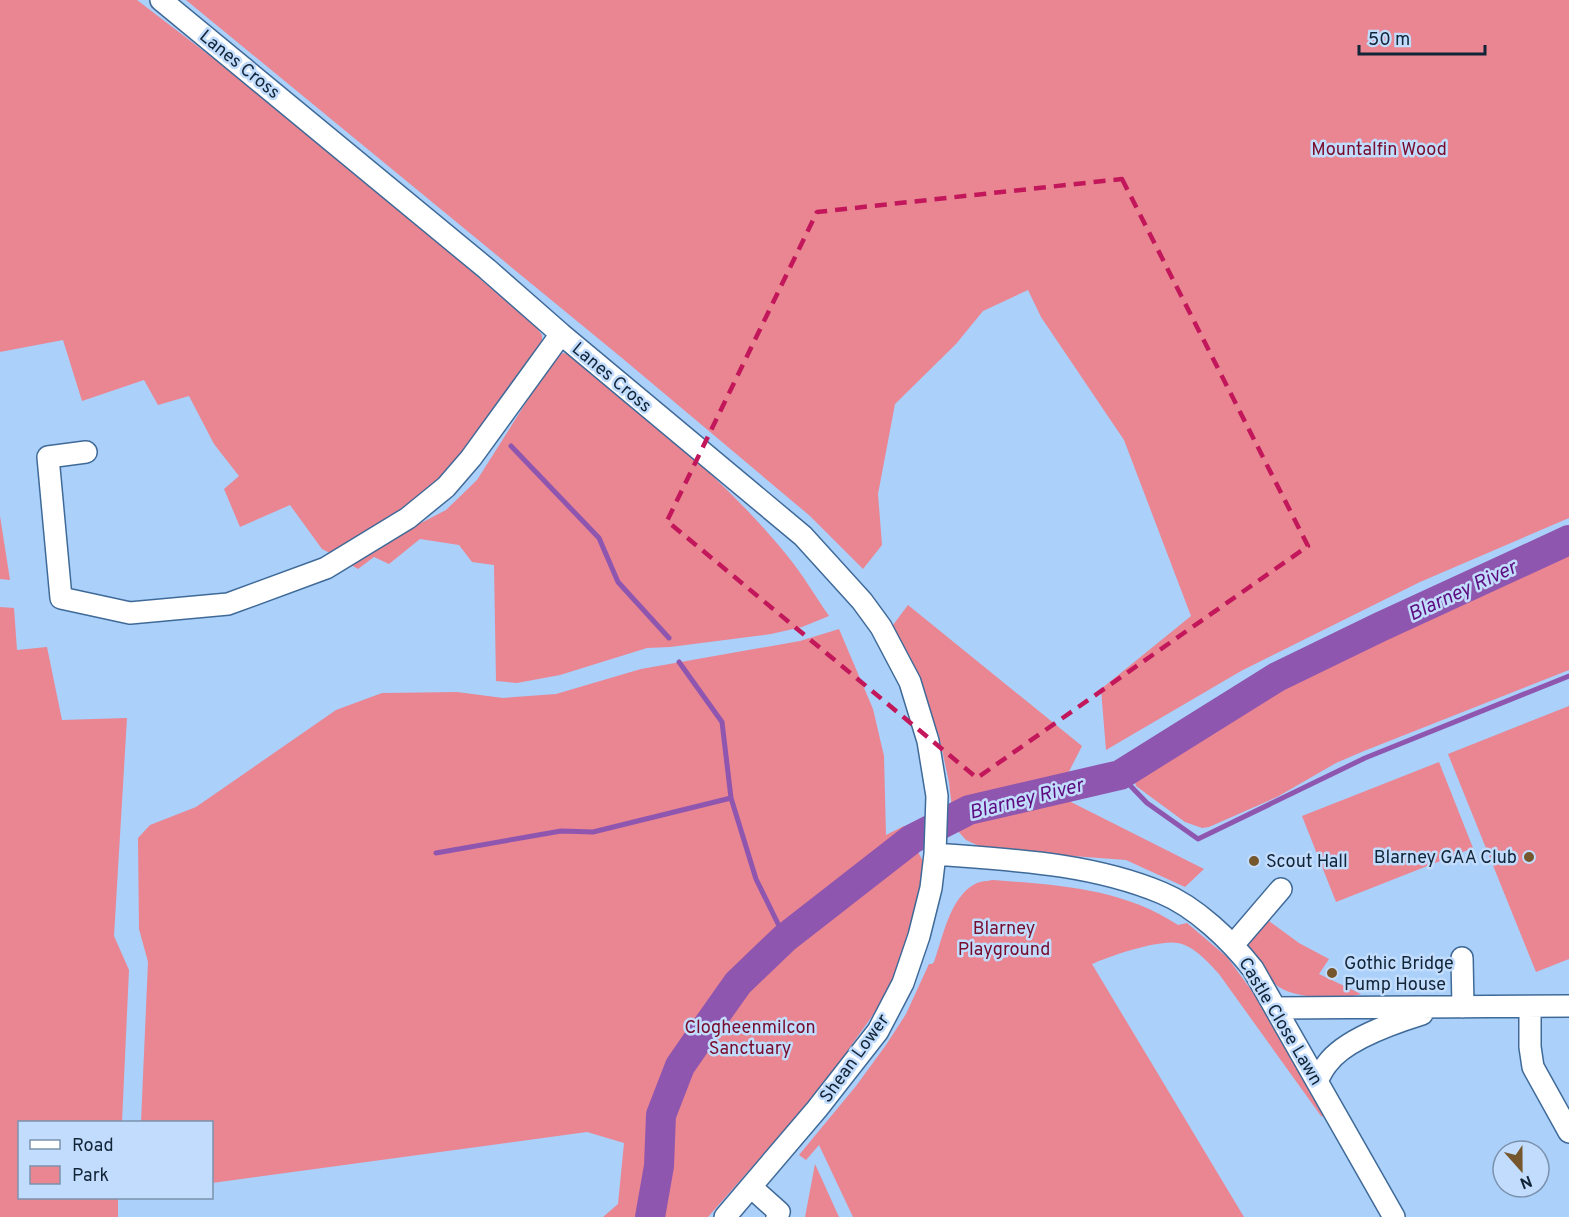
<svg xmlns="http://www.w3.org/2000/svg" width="1569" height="1217" viewBox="0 0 1569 1217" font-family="Overpass,sans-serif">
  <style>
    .green { fill: #ea8592 }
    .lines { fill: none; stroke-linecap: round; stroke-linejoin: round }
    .stream { stroke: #8f56af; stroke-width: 5 }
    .river { stroke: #8f56af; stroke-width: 30 }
    .minor-casing { stroke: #3f6a98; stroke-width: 24 }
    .minor { stroke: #fff; stroke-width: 21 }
    .marked { fill: none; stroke: #c2185b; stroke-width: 4.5; stroke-dasharray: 12 8; stroke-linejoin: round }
    .poi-dot { fill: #76562c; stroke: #c1dcfc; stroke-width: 2 }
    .labels { text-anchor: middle; stroke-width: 5; stroke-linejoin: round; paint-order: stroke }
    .street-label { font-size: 18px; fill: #122437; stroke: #c1dcfc }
    .park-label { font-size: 18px; fill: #780c2c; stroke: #c1dcfc }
    .poi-label { font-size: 18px; fill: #122437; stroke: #c1dcfc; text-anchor: start }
    .water-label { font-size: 20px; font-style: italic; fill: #5e0d80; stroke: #c1dcfc }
  </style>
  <rect width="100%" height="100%" fill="#abd0fa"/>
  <!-- green -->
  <path class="green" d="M 0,0 L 137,0 L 312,134 L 536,327 L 542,335 L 542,342 L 442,485 L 334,555 L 322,549 L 290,505 L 240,527 L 224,489 L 239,476 L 214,444 L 189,396 L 158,405 L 144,380 L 82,401 L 63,340 L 0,352 Z
    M 186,0 L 1569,0 L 1569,518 L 1420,582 L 1241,671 L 1106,750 L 1101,689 L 1191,616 L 1124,440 L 1041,317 L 1028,290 L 983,311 L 956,344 L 895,404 L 878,494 L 882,545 L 863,569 L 810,516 L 622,358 Z
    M 562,353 L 569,354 C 648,417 730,483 793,563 C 806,580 817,599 829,616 L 802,627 L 771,634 L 670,647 L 647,648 L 560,675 L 517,683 L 496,681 L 494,565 L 472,562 L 459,545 L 420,539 L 389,564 L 374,557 L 358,569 L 346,562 L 419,520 L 421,523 L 446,510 L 477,480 L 553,360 Z
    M 0,516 L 10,580 L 0,579 Z
    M 1569,554 L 1569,670 L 1364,751 L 1336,763 L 1277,797 L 1209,827 L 1202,828 L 1185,822 L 1136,786 L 1133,775 L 1135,770 L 1159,759 L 1212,724 L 1318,665 L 1376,638 L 1433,604 Z
    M 908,605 L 1082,746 L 1057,795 L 1204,869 L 1185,887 L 1126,860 L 1019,852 L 981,847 L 966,840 L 956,829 L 953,818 L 949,782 L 939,736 L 919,679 L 893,625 Z
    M 0,607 L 14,608 L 17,650 L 47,647 L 62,720 L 127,718 L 114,936 L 129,970 L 122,1122 L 20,1122 L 20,1198 L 118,1198 L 118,1217 L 0,1217 Z
    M 839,629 L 873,709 L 884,756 L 886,835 L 904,826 L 924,863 L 912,933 L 887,995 L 819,1091 L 708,1217 L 603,1217 L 618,1204 L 624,1143 L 587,1132 L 212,1183 L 212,1122 L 141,1122 L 148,962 L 139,929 L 138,838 L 150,825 L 196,807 L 336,710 L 382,693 L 457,692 L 503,698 L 556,694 L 641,669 L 800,641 Z
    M 1569,706 L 1569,959 L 1536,972 L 1448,754 Z
    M 1439,762 L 1473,848 L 1336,902 L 1302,816 Z
    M 993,880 C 1057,885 1122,888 1178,925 L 1187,923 L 1227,957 L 1252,991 L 1327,1118 L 1321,1116 L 1219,974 C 1209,963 1194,946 1178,943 C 1160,939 1109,956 1092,964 L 1244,1217 L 853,1217 L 819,1145 L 806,1160 L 799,1155 L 856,1086 L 886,1045 L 906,1014 L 929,964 L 932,964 L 934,962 C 943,937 950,897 975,884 C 980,881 988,881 993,880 Z
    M 1269,921 L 1299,943 L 1329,959 L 1319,974 L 1361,994 C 1342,1000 1296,999 1279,987 C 1265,977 1255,956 1246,942 Z
    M 815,1164 L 839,1217 L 805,1217 Z"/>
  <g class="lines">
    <!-- stream -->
    <path class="stream" d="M 511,446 L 599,538 L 618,582 L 669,638
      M 679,662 L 722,722 L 731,798 L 756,879 L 785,938
      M 1120,775 L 1147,803 L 1198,839 L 1365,758 L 1569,676
      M 436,853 L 561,831 L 593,832 L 731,798"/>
    <!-- river -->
    <path class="river" d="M 650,1217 L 659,1166 L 661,1115 L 680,1066 L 709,1024 L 738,983 L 785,938 L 912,839 L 969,810 L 1120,775 L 1277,677 L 1380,627 L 1569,540"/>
    <!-- minor casing -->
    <g class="minor-casing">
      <path id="minor" d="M 161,0 L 487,269 L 561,334 L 803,536 L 862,601 L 881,627 L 910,682 L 928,741 L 937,796 L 935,854 L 931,888 L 919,936 L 903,983 L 878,1031 L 817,1109 L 725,1217
        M 86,452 L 48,457 L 61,598 L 130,613 L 228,604 L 326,568 L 408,518 L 446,487 L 471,458 L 561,334
        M 935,854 C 1012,860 1090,863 1162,893 C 1196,907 1230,940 1253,969 L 1394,1217
        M 1233,945 L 1281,889
        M 1462,958 L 1463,1007
        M 1530,1007 L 1530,1047 L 1533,1067 L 1569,1132
        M 1276,1008 L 1569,1006
        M 1317,1081 C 1320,1075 1323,1069 1327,1064 C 1345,1039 1393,1023 1422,1014
        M 751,1187 L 779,1212 L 777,1217"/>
    </g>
    <!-- minor -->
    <use href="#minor" class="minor"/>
  </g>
  <!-- marked area -->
  <path class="marked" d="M 1122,179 L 1308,546 L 977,778 L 667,521 L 817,212 Z"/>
  <!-- markers -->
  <g class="poi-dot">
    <circle cx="1529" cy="857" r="6"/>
    <circle cx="1254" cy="861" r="6"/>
    <circle cx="1332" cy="973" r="6"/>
  </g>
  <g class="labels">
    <!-- street labels -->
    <g class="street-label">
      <text transform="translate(240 64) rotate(39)" y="6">Lanes Cross</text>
      <text transform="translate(612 377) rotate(40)" y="6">Lanes Cross</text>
      <text transform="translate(1281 1021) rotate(59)" y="6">Castle Close Lawn</text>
      <text transform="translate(854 1058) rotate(-54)" y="6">Shean Lower</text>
    </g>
    <!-- park labels -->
    <g class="park-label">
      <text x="1379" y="155">Mountalfin Wood</text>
      <text x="1004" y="934">Blarney<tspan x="1004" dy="21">Playground</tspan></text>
      <text x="750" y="1033">Clogheenmilcon<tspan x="750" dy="21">Sanctuary</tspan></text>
    </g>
    <!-- poi labels -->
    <g class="poi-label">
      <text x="1517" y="863" text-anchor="end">Blarney GAA Club</text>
      <text x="1266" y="867">Scout Hall</text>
      <text x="1344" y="969">Gothic Bridge<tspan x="1344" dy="21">Pump House</tspan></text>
    </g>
    <!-- water labels -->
    <g class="water-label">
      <text transform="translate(1462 590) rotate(-25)" y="7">Blarney River</text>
      <text transform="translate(1026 798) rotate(-14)" y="7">Blarney River</text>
    </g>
  </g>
  <!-- legend -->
  <rect x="18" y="1121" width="195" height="78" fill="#c1dcfc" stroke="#7b92ad" stroke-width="1.5"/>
  <rect x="30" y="1140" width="30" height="9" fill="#ffffff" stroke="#7b92ad" stroke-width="1.5"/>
  <text x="72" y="1151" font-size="18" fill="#122437">Road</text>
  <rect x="30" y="1166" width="30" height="18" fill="#ea8592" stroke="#7b92ad" stroke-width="1.5"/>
  <text x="72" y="1181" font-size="18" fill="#122437">Park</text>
  <!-- north arrow -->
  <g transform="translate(1521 1169) rotate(159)"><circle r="28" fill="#c1dcfc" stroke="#7b92ad" stroke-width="1.5"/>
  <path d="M0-4.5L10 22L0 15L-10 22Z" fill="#76562c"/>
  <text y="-9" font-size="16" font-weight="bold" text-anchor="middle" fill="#122437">N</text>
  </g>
  <!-- scale -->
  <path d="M1359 45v9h126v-9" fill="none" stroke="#122437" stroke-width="3"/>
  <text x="1368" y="45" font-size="18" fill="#122437" stroke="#c1dcfc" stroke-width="4.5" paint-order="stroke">50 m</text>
</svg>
